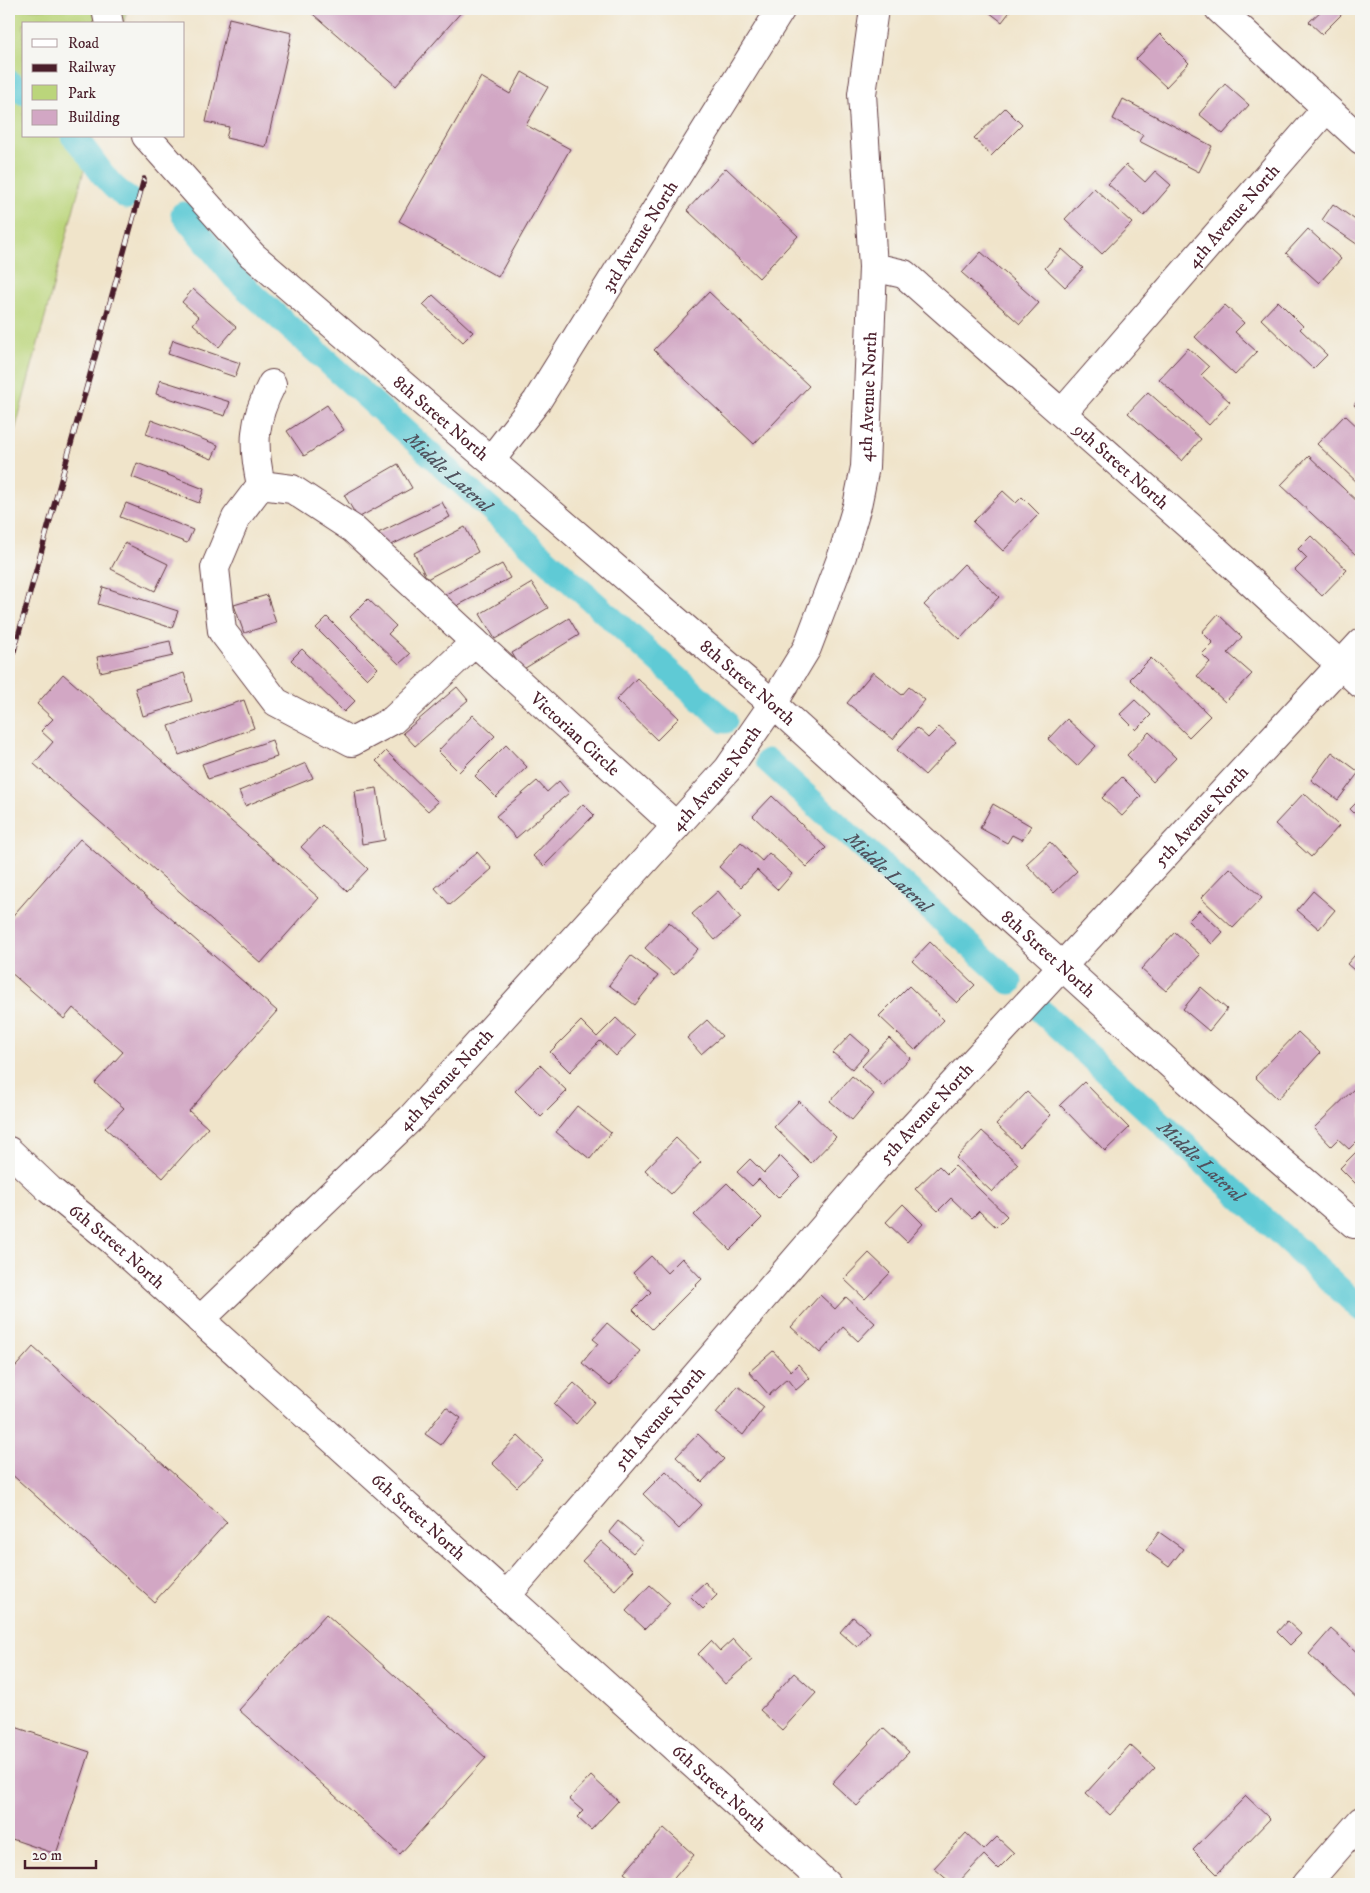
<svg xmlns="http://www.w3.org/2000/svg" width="1370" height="1893" viewBox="0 0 1370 1893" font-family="'IM FELL DW Pica',serif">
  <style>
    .green { fill: #bbd57b; stroke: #827a53 }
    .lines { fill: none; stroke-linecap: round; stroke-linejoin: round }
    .canal { stroke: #5ecad5; stroke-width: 25 }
    .building { fill: #d2a7c4 }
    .minor-casing { stroke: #633d43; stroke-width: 30 }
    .minor { stroke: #fff; stroke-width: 28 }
    .rail-casing { stroke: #4a1f2b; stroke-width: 5.5 }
    .rail { stroke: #f6f6f2; stroke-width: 4; stroke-dasharray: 11; stroke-linecap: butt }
    .labels { text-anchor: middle; stroke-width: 5; stroke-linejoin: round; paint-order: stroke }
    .street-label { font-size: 18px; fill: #4a1f2b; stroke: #f6f6f2 }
    .water-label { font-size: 19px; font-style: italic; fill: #50525e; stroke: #f6f6f2 }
  </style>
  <rect width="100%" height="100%" fill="#f6f6f2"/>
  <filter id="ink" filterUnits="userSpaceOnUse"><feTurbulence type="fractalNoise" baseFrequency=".02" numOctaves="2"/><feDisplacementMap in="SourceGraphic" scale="10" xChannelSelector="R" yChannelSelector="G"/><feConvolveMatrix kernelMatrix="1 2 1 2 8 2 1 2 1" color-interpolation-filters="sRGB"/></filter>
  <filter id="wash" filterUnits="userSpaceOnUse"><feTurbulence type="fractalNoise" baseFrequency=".0096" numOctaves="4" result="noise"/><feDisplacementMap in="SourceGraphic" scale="20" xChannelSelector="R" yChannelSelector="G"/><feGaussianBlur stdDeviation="1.12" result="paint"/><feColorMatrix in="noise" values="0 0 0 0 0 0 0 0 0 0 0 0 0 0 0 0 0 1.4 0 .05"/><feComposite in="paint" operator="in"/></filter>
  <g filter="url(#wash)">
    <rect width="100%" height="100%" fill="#f0e4ca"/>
    <!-- green -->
    <path class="green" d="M 9,9 L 127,9 L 123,24 L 24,24 L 24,136 L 93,136 L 9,453 Z"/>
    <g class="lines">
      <!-- canal -->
      <g class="canal">
        <path d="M 9,82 L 24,93"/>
        <path d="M 73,136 C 92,155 105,185 127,197"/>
        <path id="s1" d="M 183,214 L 235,278 L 725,721"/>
        <path id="s2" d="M 768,761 L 1010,982"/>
        <path id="s3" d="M 1042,1012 L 1361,1309"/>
      </g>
    </g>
    <g id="blocks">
      <!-- building -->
      <path class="building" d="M 307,9 L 464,9 L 396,86 Z
        M 985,9 L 1012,9 L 1002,22 Z
        M 1323,9 L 1347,9 L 1322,34 L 1309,22 Z
        M 229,18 L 292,33 L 266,147 L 226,138 L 229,127 L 206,122 Z
        M 1160,34 L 1189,63 L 1166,87 L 1136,59 Z
        M 522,72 L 548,87 L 526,125 L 570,149 L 498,277 L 399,221 L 481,77 L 510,94 Z
        M 1225,84 L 1249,105 L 1223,134 L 1199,114 Z
        M 1123,99 L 1212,146 L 1199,172 L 1139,141 L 1143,135 L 1113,119 Z
        M 1005,108 L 1022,125 L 991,156 L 974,138 Z
        M 1126,165 L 1145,182 L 1155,171 L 1171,185 L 1144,216 L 1108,184 Z
        M 726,168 L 798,236 L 759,278 L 687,210 Z
        M 1094,188 L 1132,223 L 1102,254 L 1065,219 Z
        M 1333,204 L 1361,224 L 1361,247 L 1322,220 Z
        M 1308,229 L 1341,259 L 1319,283 L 1286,253 Z
        M 1062,249 L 1083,268 L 1065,287 L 1045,268 Z
        M 981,252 L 1039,303 L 1020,324 L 962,273 Z
        M 193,289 L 236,327 L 219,347 L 193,324 L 199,317 L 182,302 Z
        M 709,292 L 809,386 L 754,444 L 654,350 Z
        M 433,295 L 473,332 L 463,342 L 423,305 Z
        M 1278,301 L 1303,326 L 1300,329 L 1327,355 L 1313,369 L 1261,319 Z
        M 1225,305 L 1244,323 L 1235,332 L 1257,352 L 1235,375 L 1195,337 Z
        M 173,340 L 240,363 L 235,377 L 168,354 Z
        M 1188,348 L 1209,367 L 1201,375 L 1230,402 L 1209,425 L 1159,379 Z
        M 160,380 L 230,402 L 225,416 L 156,394 Z
        M 1148,392 L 1201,439 L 1182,461 L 1128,413 Z
        M 1361,396 L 1361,412 L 1354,405 Z
        M 327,405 L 344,430 L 304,456 L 287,431 Z
        M 1345,415 L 1361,430 L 1361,486 L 1317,444 Z
        M 151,420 L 218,445 L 212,459 L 146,434 Z
        M 1309,456 L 1361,505 L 1361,550 L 1356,555 L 1281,485 Z
        M 137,463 L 204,489 L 199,503 L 132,477 Z
        M 398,464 L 412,488 L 358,518 L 344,495 Z
        M 1003,491 L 1016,503 L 1022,497 L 1039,514 L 1003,551 L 973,522 Z
        M 442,502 L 450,517 L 383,549 L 376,534 Z
        M 126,503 L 193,530 L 187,543 L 120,517 Z
        M 465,527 L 478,552 L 427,579 L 414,553 Z
        M 1311,536 L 1347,570 L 1322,596 L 1295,570 L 1307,558 L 1298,549 Z
        M 125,543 L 168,564 L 155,591 L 111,569 Z
        M 502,564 L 510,578 L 451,609 L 444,595 Z
        M 964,564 L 999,597 L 960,639 L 924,605 Z
        M 532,583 L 548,608 L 495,639 L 480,614 Z
        M 103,587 L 178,611 L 172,628 L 98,604 Z
        M 267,595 L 276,623 L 244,633 L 234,605 Z
        M 368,599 L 396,626 L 388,634 L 410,654 L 399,664 L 350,617 Z
        M 1218,614 L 1242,637 L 1228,653 L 1252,674 L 1225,702 L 1197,676 L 1210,662 L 1202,654 L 1213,643 L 1202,632 Z
        M 327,617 L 378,668 L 367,679 L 316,628 Z
        M 569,618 L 579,635 L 522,670 L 512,653 Z
        M 170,641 L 173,656 L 100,672 L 97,657 Z
        M 302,649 L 355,701 L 344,712 L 291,660 Z
        M 1151,658 L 1210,716 L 1189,737 L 1130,679 Z
        M 873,672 L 902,695 L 909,687 L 925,700 L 893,739 L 847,703 Z
        M 184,673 L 192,701 L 143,716 L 135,688 Z
        M 63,674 L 319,898 L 261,963 L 34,764 L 53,742 L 41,731 L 53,719 L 37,704 Z
        M 637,678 L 679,718 L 657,740 L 616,700 Z
        M 457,687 L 468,700 L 415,746 L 403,733 Z
        M 244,700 L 254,728 L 179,755 L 169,726 Z
        M 1135,700 L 1151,715 L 1136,730 L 1120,714 Z
        M 473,715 L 495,736 L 459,772 L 438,751 Z
        M 1067,719 L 1096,746 L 1077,766 L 1048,739 Z
        M 939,727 L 956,742 L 925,775 L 897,750 L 917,728 L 928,738 Z
        M 1149,732 L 1176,758 L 1153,782 L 1127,755 Z
        M 272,740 L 277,757 L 208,779 L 202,764 Z
        M 506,745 L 527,767 L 496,797 L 475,776 Z
        M 386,751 L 438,802 L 428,811 L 376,761 Z
        M 1332,752 L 1359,772 L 1338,800 L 1311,780 Z
        M 306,763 L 313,778 L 245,806 L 239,791 Z
        M 1122,777 L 1141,796 L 1122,816 L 1102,798 Z
        M 537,781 L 547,792 L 559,781 L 569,793 L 516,838 L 496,816 Z
        M 377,788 L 385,840 L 362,844 L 355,791 Z
        M 1304,793 L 1339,826 L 1311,857 L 1275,824 Z
        M 772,796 L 826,848 L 807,867 L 753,816 Z
        M 1361,798 L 1361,820 L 1350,809 Z
        M 583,804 L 594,815 L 544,866 L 533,856 Z
        M 993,804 L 1031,826 L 1022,840 L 1012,835 L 1007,843 L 980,828 Z
        M 322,825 L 368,869 L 347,891 L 301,847 Z
        M 80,839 L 277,1011 L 189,1111 L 208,1128 L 163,1178 L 105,1128 L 124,1108 L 95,1083 L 123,1052 L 73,1008 L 64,1019 L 9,971 L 9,920 Z
        M 741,842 L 762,861 L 769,853 L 792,874 L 778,890 L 757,870 L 741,887 L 719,867 Z
        M 1050,842 L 1077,871 L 1054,893 L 1026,864 Z
        M 477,852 L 492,869 L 450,905 L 435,888 Z
        M 1230,868 L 1262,898 L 1233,928 L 1201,898 Z
        M 718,891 L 741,918 L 715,940 L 692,914 Z
        M 1313,891 L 1335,910 L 1319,929 L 1297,910 Z
        M 1199,910 L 1223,932 L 1212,944 L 1188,921 Z
        M 669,922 L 698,949 L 674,975 L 645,948 Z
        M 1175,932 L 1200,955 L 1166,991 L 1141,969 Z
        M 930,942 L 975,985 L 957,1003 L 912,961 Z
        M 1361,948 L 1361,976 L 1347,964 Z
        M 631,956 L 658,976 L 635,1005 L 609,985 Z
        M 909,986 L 944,1020 L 915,1050 L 879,1016 Z
        M 1201,987 L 1227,1009 L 1209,1031 L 1183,1009 Z
        M 616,1018 L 635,1036 L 616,1056 L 600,1041 L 570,1072 L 550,1052 L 581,1021 L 597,1037 Z
        M 707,1020 L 722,1036 L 701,1054 L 687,1038 Z
        M 1298,1032 L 1320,1053 L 1278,1099 L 1255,1077 Z
        M 851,1034 L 869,1050 L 852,1069 L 833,1053 Z
        M 889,1038 L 910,1058 L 883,1086 L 862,1066 Z
        M 540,1065 L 567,1091 L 541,1117 L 515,1091 Z
        M 852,1076 L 874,1094 L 852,1120 L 830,1101 Z
        M 1084,1082 L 1129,1128 L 1105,1151 L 1060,1105 Z
        M 1358,1085 L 1361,1088 L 1361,1137 L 1349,1149 L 1338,1139 L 1331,1146 L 1314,1128 Z
        M 1027,1092 L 1051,1115 L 1020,1147 L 996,1124 Z
        M 799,1101 L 836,1137 L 811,1163 L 774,1127 Z
        M 577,1106 L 611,1133 L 590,1159 L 556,1132 Z
        M 982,1131 L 1018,1164 L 992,1192 L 956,1158 Z
        M 676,1138 L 701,1162 L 671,1194 L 645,1170 Z
        M 1361,1147 L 1361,1185 L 1359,1187 L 1340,1168 Z
        M 780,1156 L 800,1176 L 778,1198 L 759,1179 L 752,1186 L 737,1172 L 750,1159 L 764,1173 Z
        M 939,1166 L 947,1174 L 955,1166 L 1007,1216 L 996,1227 L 979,1211 L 972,1218 L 951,1198 L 938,1211 L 915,1189 Z
        M 727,1183 L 762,1218 L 730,1250 L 694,1215 Z
        M 903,1204 L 923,1224 L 907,1242 L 886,1222 Z
        M 869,1253 L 890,1273 L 865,1299 L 844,1279 Z
        M 651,1256 L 667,1273 L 682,1258 L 702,1279 L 652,1329 L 633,1310 L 651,1292 L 633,1273 Z
        M 820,1295 L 835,1309 L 846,1297 L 875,1323 L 858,1341 L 843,1327 L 820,1353 L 791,1327 Z
        M 607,1323 L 640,1351 L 610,1386 L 582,1363 L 598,1343 L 593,1339 Z
        M 33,1347 L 227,1522 L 154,1602 L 9,1472 L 9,1374 Z
        M 773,1351 L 791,1371 L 798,1364 L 810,1378 L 796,1390 L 787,1379 L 769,1395 L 749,1372 Z
        M 574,1383 L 595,1402 L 576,1424 L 554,1404 Z
        M 738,1386 L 764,1407 L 743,1435 L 716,1413 Z
        M 446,1407 L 461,1418 L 441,1445 L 425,1434 Z
        M 698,1434 L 724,1459 L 702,1482 L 676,1457 Z
        M 518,1436 L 543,1460 L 517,1487 L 492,1463 Z
        M 666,1471 L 702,1505 L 679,1529 L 643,1494 Z
        M 618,1521 L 643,1542 L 633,1553 L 609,1532 Z
        M 1159,1532 L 1183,1549 L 1169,1567 L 1146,1550 Z
        M 601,1541 L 634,1570 L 615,1590 L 582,1561 Z
        M 705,1582 L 717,1595 L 703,1609 L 690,1596 Z
        M 650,1585 L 670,1603 L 645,1629 L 626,1611 Z
        M 326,1614 L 486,1758 L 400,1854 L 239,1710 Z
        M 853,1617 L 870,1632 L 857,1647 L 840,1632 Z
        M 1287,1621 L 1301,1634 L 1290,1645 L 1277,1632 Z
        M 1331,1629 L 1361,1656 L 1361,1702 L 1309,1654 Z
        M 733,1639 L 752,1660 L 725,1684 L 698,1654 L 711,1641 L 720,1651 Z
        M 794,1673 L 816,1693 L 782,1730 L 760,1710 Z
        M 9,1725 L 90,1752 L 56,1854 L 9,1838 Z
        M 883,1728 L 909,1752 L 857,1806 L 832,1783 Z
        M 1130,1745 L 1155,1768 L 1110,1815 L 1086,1793 Z
        M 591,1776 L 618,1801 L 591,1830 L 577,1817 L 583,1811 L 569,1799 Z
        M 1246,1796 L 1270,1819 L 1217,1874 L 1193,1850 Z
        M 664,1828 L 694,1855 L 669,1884 L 638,1884 L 624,1873 Z
        M 966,1833 L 984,1850 L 997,1837 L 1014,1853 L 998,1869 L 984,1855 L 957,1884 L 952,1884 L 934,1868 Z"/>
    </g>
  </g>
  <g filter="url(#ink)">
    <use href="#blocks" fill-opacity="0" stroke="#633d43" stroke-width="1"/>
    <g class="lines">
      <!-- minor casing -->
      <g class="minor-casing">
        <g id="minor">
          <path d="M 106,9 L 109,24"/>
          <path d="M 1219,9 L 1361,140"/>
          <path id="s4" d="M 146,136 L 252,255 L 773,704 L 1204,1095 L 1354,1224 L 1361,1220"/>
          <path id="s5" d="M 873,267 L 904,274 L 1202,537 L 1361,684"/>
          <path id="s6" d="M 1062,413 L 1326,109"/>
          <path id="s7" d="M 491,460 L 537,401 L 781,9"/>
          <path d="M 261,485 L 292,489 L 353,529 L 475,642 L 393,720 L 352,742 L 276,702 L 222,631 L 215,568 L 236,518 Z"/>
          <path d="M 261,485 C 252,444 253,421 272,384"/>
          <path id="s8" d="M 475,642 L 676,826"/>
          <path id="s9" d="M 9,1151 L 50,1190 L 114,1242 L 826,1884"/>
          <path id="s10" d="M 200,1320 L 411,1118 L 728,769 L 773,704 L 807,648 L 842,556 L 857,506 L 865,467 L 873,267 L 862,94 L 874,9"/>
          <path id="s11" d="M 506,1596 L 866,1178 L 1361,643"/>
          <path d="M 1306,1884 L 1361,1821"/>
        </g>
      </g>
      <!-- minor -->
      <use href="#minor" class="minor"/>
      <!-- rail casing -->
      <g class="rail-casing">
        <path id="rail" d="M 9,669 L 144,179"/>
      </g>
      <!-- rail -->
      <use href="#rail" class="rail"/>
    </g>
  </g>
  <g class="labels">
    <!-- street labels -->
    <g class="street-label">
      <text dy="6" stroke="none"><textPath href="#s6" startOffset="261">4th Avenue North</textPath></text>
      <text dy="6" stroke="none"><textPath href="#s7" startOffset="269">3rd Avenue North</textPath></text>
      <text dy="6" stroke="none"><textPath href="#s10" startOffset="1169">4th Avenue North</textPath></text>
      <text dy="6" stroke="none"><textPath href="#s4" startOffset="409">8th Street North</textPath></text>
      <text dy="6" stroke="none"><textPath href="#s5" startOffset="322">9th Street North</textPath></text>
      <text dy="6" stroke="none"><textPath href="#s4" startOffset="814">8th Street North</textPath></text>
      <text dy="6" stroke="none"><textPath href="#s8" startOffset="136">Victorian Circle</textPath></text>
      <text dy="6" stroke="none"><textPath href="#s10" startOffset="749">4th Avenue North</textPath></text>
      <text dy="6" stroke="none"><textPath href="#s11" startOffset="1045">5th Avenue North</textPath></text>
      <text dy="6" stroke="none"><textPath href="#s4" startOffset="1219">8th Street North</textPath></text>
      <text dy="6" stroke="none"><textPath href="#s10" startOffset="344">4th Avenue North</textPath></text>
      <text dy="6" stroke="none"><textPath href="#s11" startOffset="640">5th Avenue North</textPath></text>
      <text dy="6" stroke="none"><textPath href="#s9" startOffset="144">6th Street North</textPath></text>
      <text dy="6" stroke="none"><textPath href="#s11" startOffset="235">5th Avenue North</textPath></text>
      <text dy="6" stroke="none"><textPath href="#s9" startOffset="549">6th Street North</textPath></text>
      <text dy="6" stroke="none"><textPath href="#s9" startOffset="954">6th Street North</textPath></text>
    </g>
    <!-- water labels -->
    <g class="water-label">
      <text dy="7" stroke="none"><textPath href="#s1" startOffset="371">Middle Lateral</textPath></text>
      <text dy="7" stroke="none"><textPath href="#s2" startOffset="164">Middle Lateral</textPath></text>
      <text dy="7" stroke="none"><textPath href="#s3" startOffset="218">Middle Lateral</textPath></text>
    </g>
  </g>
  <!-- margin -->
  <rect width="1370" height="1893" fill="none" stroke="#f6f6f2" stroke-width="30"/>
  <!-- legend -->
  <rect x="22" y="22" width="162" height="115" fill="#f6f6f2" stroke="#b1a0a2"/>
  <rect x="32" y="39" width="25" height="8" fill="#ffffff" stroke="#b1a0a2"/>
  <text x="68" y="48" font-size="15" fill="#4a1f2b">Road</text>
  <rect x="32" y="64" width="25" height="8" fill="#4a1f2b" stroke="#b1a0a2"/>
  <text x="68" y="72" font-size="15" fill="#4a1f2b">Railway</text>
  <rect x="32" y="85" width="25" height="15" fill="#bbd57b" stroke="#b1a0a2"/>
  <text x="68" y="98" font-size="15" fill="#4a1f2b">Park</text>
  <rect x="32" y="110" width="25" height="15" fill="#d2a7c4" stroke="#b1a0a2"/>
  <text x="68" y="122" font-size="15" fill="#4a1f2b">Building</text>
  <!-- scale -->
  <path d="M25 1860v8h71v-8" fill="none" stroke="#4a1f2b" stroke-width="2.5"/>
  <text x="32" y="1860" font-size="15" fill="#4a1f2b" stroke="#f6f6f2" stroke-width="4" paint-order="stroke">20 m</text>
</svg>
